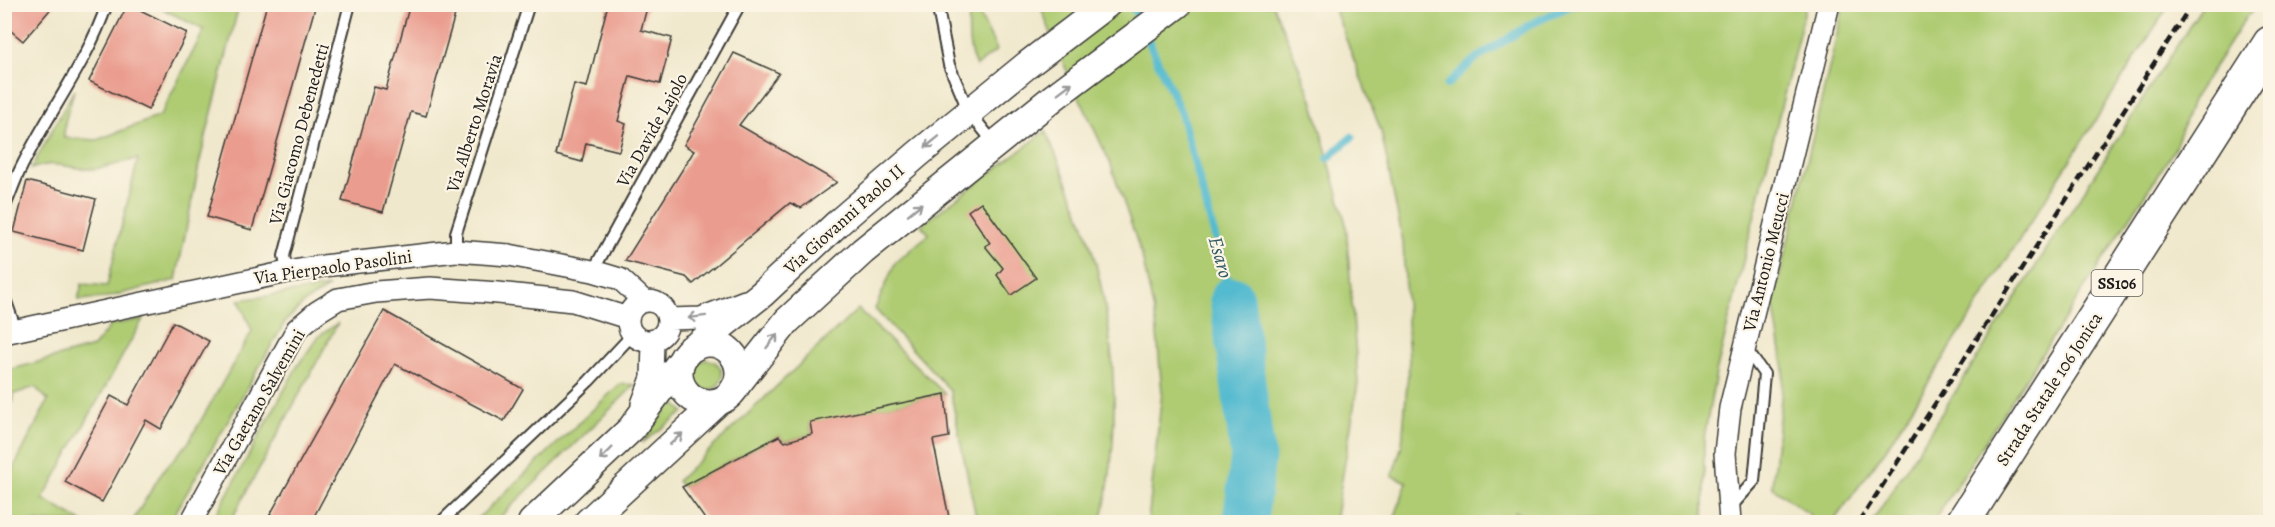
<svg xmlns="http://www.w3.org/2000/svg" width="2275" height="527" viewBox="0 0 2275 527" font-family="Alegreya,serif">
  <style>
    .green { fill: #afcc73; stroke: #667448; stroke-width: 1.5 }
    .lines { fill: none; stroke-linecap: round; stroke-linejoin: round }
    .stream { stroke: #52bacf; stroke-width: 8 }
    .river { stroke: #52bacf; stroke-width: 45 }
    .building { fill: #ea9d8f }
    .service-casing { stroke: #3c3b36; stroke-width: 14 }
    .minor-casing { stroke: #3c3b36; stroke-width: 24 }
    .tertiary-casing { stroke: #3c3b36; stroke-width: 30 }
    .primary-casing { stroke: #3c3b36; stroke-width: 36 }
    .service { stroke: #fff; stroke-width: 10 }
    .minor { stroke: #fff; stroke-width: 21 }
    .tertiary { stroke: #fff; stroke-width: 27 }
    .primary { stroke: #fff; stroke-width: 33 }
    .rail { stroke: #1c1c1c; stroke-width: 4.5; stroke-dasharray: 9 4.5; stroke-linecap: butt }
    .oneway { stroke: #999 }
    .labels { text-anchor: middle; stroke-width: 4.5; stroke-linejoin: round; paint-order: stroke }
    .shield { fill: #fcf5e5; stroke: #5f5d58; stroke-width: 1.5 }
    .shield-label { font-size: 16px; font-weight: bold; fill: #1c1c1c }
    .street-label { font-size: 18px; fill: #1c1c1c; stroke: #fcf5e5 }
    .water-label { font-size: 20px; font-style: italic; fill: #325b64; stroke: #fcf5e5 }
  </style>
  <rect width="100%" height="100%" fill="#fcf5e5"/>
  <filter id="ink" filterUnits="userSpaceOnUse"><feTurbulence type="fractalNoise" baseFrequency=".0167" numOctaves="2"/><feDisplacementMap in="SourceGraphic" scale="12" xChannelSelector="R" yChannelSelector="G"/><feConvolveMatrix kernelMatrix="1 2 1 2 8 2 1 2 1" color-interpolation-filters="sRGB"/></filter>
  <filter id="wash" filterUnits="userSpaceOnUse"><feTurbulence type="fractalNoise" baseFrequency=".008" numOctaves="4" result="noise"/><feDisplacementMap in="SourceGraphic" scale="24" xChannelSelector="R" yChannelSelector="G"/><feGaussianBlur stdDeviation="1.35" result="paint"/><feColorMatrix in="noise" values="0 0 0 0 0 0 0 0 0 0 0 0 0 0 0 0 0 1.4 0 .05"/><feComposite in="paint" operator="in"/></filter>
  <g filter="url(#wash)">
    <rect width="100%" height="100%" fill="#f0e8cc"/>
    <!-- green -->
    <path class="green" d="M 155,5 L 239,5 L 200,160 L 176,280 L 104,298 L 78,300 L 82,284 L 107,286 L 138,159 C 123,161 107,169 91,169 C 66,169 57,159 31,169 L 74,90 L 65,122 L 64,138 L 97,140 L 160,116 L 204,30 Z
      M 969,5 L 975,5 L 997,50 L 976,66 C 966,47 969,26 969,5 Z
      M 1040,5 L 1273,5 L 1312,99 L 1346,224 L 1358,383 L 1335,522 L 1148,522 L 1162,392 L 1156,322 L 1142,256 L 1111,165 L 1059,54 Z
      M 1333,5 L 1806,5 L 1716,373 L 1704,438 L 1704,522 L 1534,522 L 1515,511 L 1508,522 L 1393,522 L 1407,482 L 1392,476 L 1402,445 L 1409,360 L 1403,242 L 1381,131 Z
      M 1844,5 L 2169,5 L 1886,449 L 1833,522 L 1809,522 L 1810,515 L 1772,487 L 1784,369 L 1773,304 Z
      M 2203,5 L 2259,5 L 2246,17 L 2193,99 L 2174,150 L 1933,522 L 1872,522 Z
      M 1046,131 C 1064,175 1084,219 1096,264 C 1117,347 1121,439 1101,522 L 977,522 L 950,390 L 875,309 L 895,263 L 929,234 L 921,225 Z
      M 329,287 L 305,302 L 285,322 L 170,522 L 132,522 L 162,472 L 188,443 L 252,331 L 239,300 Z
      M 858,309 L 945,394 L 810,423 L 812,434 L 785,442 L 779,436 L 682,487 L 677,481 Z
      M 143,319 L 43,499 L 83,522 L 5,522 L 5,485 L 48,400 L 35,387 L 14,394 L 13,402 L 5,400 L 5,371 L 93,347 L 111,325 Z
      M 338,323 L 230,522 L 212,522 L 298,365 L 319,336 Z
      M692 375a15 15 0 1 1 30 0a15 15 0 1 1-30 0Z
      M 620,384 L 635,385 L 495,522 L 474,522 Z
      M 672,401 L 684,412 L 642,443 Z"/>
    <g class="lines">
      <!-- stream -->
      <path class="stream" d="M 1132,4 L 1181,113 L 1232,299
        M 1447,85 L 1474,60 L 1531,24 L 1574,4
        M 1328,158 L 1352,137"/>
      <!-- river -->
      <path class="river" d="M 1232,299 L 1253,457 L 1245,522"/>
    </g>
    <g id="blocks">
      <!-- building -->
      <path class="building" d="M 4,4 L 55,4 L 23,41 L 4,25 Z
        M 128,4 L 187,33 L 148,110 L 89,81 Z
        M 267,4 L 316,4 L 252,230 L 207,217 Z
        M 410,4 L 458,4 L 426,116 L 411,112 L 383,212 L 342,201 L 374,87 L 386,90 Z
        M 608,4 L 648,4 L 641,30 L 672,38 L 660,84 L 630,76 L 618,121 L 626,124 L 619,151 L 586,143 L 582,162 L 556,155 L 574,84 L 587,87 Z
        M 734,53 L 779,73 L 739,125 L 837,182 L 801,208 L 790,203 L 693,284 L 686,277 L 625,261 L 694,151 L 684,145 Z
        M 27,181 L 96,199 L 83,250 L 14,232 Z
        M 981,202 L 1036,278 L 1011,295 L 997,275 L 1003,268 L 985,246 L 990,243 L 968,211 Z
        M 384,311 L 523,389 L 504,421 L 395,364 L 311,522 L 266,522 Z
        M 173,322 L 209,341 L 161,429 L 146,420 L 102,502 L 65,482 L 111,396 L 128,405 Z
        M 945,394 L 949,437 L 933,440 L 950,522 L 707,522 L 682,487 L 779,436 L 785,442 L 812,434 L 810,422 Z"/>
    </g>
  </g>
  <g filter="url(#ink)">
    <use href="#blocks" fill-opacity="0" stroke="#3c3b36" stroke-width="1.5"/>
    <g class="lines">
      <!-- service casing -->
      <g class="service-casing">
        <path id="service" d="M 937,4 L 949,65 L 969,112 L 994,143
          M 4,208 C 10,196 14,182 20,170 C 47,114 87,64 107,4
          M 456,251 L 456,233 L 529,4
          M 593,271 L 740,4
          M 287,272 L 284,256 L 350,4
          M 4,296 L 16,330
          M 1729,509 L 1754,481 L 1764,374 L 1746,349
          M 441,522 L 589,381 L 633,334"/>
      </g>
      <!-- minor casing -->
      <g class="minor-casing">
        <path id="minor" d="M628 321a20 20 0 1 1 40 0a20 20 0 1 1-40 0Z
          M 669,319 L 701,318 L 745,301
          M 4,333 L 287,272 L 323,266 L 456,251 L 509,255 L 593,271 L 620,279 L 644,301
          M 642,404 L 652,378 L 653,341
          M 191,522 L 297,329 L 317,312 L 338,299 L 376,292 L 430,288 L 498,293 L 573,301 L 628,318
          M 1730,522 L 1725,453 L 1730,408 L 1829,4"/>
      </g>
      <!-- tertiary casing -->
      <g class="tertiary-casing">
        <path id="tertiary" d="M679 373a30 30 0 1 1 60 0a30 30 0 1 1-60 0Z
          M 695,347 L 762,294 L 838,223 L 918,154 L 1027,65 L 1107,4
          M 735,387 L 787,321 L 863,251 L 1054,97 L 1178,4
          M 532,522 L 631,429 L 682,360
          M 588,522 L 718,402"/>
      </g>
      <!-- primary casing -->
      <g class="primary-casing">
        <path id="primary" d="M 1963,522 L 2270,43"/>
      </g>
      <!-- service -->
      <use href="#service" class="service"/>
      <!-- minor -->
      <use href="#minor" class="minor"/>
      <!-- tertiary -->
      <use href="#tertiary" class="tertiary"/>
      <!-- primary -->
      <use href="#primary" class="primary"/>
      <!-- rail -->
      <path class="rail" d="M 1859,522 L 2192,4"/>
    </g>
    <!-- one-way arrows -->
    <defs><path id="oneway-shaft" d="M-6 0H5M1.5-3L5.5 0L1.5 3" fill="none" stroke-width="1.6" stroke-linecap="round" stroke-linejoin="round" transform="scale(1.5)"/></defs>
    <g class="oneway">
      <use href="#oneway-shaft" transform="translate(1065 88) rotate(-37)"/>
      <use href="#oneway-shaft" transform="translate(932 142) rotate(141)"/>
      <use href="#oneway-shaft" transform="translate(915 209) rotate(-39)"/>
      <use href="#oneway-shaft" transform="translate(697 317) rotate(173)"/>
      <use href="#oneway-shaft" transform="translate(772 341) rotate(-52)"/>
      <use href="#oneway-shaft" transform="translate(676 439) rotate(-42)"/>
      <use href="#oneway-shaft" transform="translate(606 454) rotate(135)"/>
    </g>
  </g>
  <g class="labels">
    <!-- shield labels -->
    <rect class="shield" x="2091.5" y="270" width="51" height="26" rx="4.5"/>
    <g class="shield-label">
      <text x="2117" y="289">SS106</text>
    </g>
    <!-- street labels -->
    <g class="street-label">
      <text transform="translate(474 123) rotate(-72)" y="6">Via Alberto Moravia</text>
      <text transform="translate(652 130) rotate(-61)" y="6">Via Davide Lajolo</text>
      <text transform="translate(299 134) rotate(-75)" y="6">Via Giacomo Debenedetti</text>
      <text transform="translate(844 219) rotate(-42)" y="6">Via Giovanni Paolo II</text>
      <text transform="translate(1766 262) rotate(-76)" y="6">Via Antonio Meucci</text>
      <text transform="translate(333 267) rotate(-8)" y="6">Via Pierpaolo Pasolini</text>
      <text transform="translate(2049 389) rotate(-57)" y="6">Strada Statale 106 Jonica</text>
      <text transform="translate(259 402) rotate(-60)" y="6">Via Gaetano Salvemini</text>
    </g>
    <!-- water labels -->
    <g class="water-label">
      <text transform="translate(1221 257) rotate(74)" y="7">Esaro</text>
    </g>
  </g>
  <!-- margin -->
  <rect width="2275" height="527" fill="none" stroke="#fcf5e5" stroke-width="24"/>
</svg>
